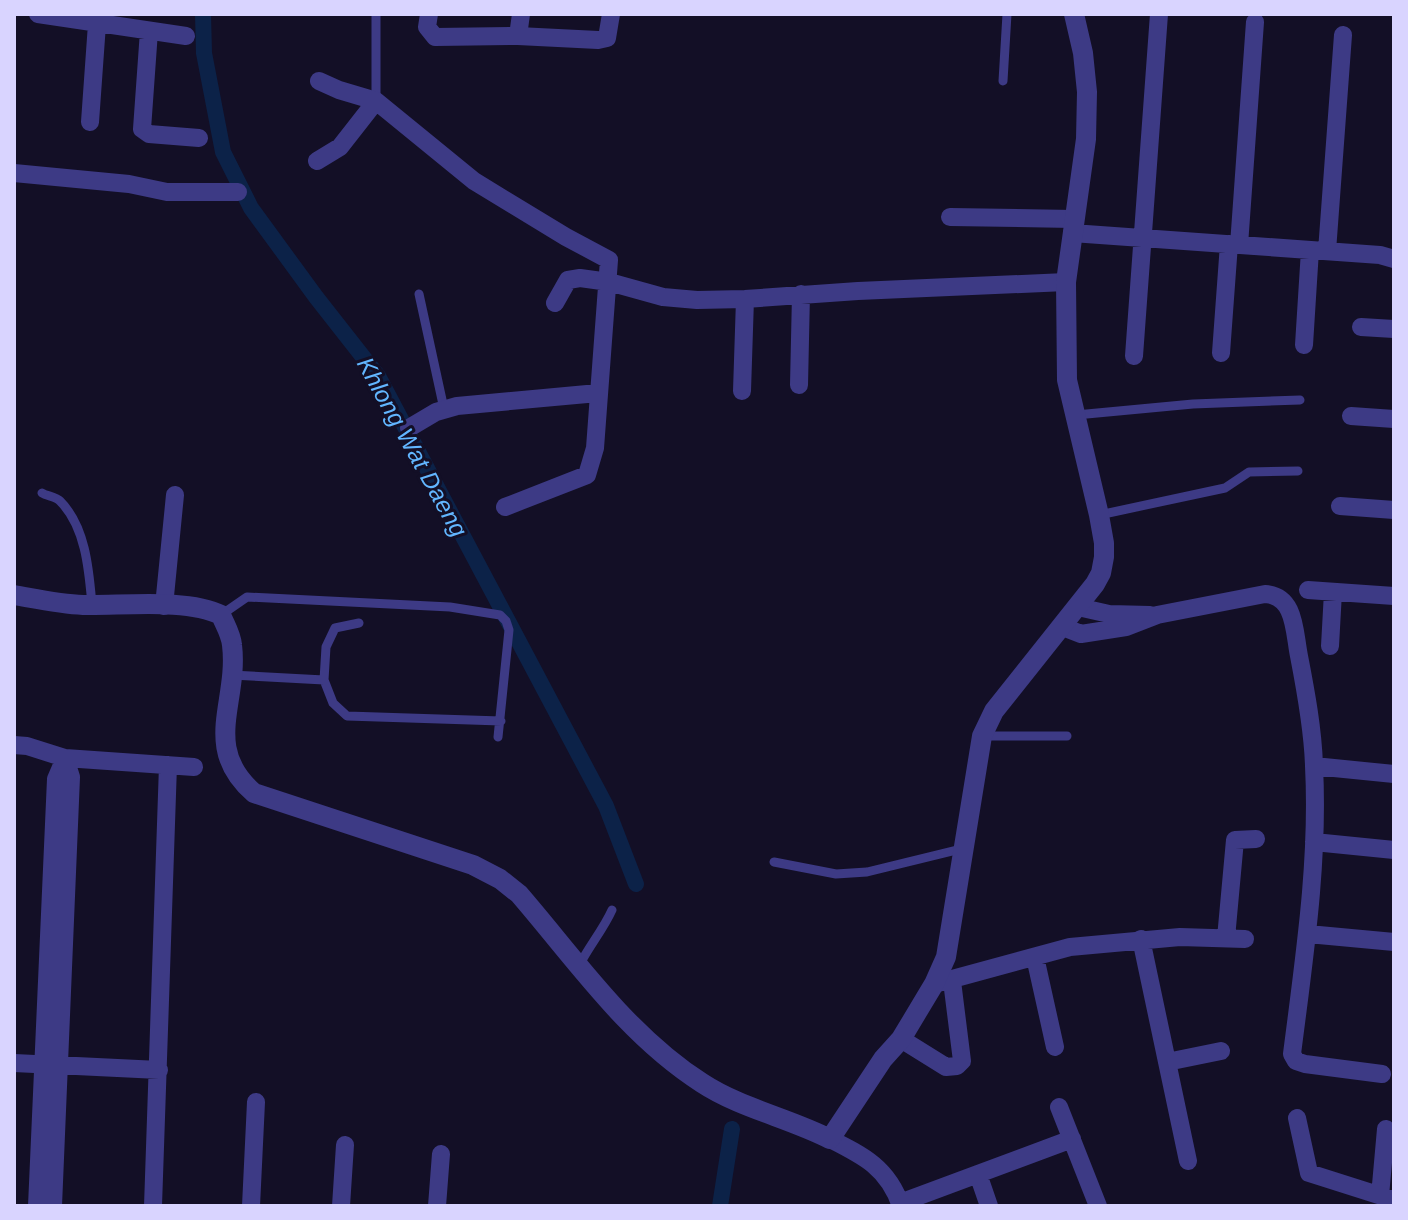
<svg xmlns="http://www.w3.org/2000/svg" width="1408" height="1220" viewBox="0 0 1408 1220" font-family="Arial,sans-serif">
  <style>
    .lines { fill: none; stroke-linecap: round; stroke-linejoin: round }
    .canal { stroke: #0c2248; stroke-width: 16 }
    .service { stroke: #3d3a85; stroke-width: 9 }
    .minor { stroke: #3d3a85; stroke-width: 18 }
    .tertiary { stroke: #3d3a85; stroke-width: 20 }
    .labels { text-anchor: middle; stroke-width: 6; stroke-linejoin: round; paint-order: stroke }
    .water-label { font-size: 24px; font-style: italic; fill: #62b6ff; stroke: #130f26 }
  </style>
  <rect width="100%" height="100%" fill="#130f26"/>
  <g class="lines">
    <!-- canal -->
    <path class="canal" d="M 203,14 L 204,53 L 223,152 L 251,208 L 316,297 L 378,376 L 606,806 L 636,884
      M 720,1206 L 732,1129"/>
    <!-- service -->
    <path class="service" d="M 376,14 L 376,101
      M 1003,81 L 1007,14
      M 419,294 L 444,409
      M 1076,415 L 1193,404 L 1300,400
      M 42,493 C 47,496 56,497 60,501 C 86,527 89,571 92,605
      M 1099,515 L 1225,488 L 1249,472 L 1298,471
      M 221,615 L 247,597 L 450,607 L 500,615 L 506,621 L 509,630 L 498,737
      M 231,675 L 324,680 L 333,703 L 347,716 L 501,721
      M 324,680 L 326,647 L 335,628 L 359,623
      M 982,736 L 1067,736
      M 774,862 L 836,874 L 867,872 L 965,848
      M 579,966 C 589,946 603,930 612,910"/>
    <!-- minor -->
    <path class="minor" d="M 38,14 L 186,36
      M 429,14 L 427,27 L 435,37 L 518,36 L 598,40 L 607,38 L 611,14
      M 149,31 L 142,129 L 149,134 L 199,138
      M 518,36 L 521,14
      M 319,81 L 339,90 L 376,101 L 474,181 L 566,237 L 609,260 L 595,448 L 587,475 L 505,507
      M 90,122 L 97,24
      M 317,161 L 340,147 L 376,101
      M 14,173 L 129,184 L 167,192 L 238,192
      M 950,217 L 1074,219
      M 1072,233 L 1380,255 L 1394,259
      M 1239,245 L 1255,22
      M 1327,251 L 1343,35
      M 555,303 L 568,280 L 580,278 L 609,282 L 663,297 L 697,300 L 745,299 L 858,291 L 1066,282
      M 1361,327 L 1394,329
      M 1304,345 L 1310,250
      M 1221,353 L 1229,244
      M 1134,356 L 1159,14
      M 799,385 L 801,294
      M 742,391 L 745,299
      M 1351,416 L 1394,419
      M 409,428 L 436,412 L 457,406 L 598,393
      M 1340,506 L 1394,510
      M 1308,590 L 1394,596
      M 164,606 L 175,495
      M 1078,607 L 1109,614 L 1150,615
      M 1063,627 L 1081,634 L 1126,627 L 1157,615 L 1265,594 C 1296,596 1294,632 1299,656 C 1306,692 1313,730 1314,766 C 1319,862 1304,959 1292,1054 L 1296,1061 L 1305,1064 L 1382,1074
      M 1330,646 L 1333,592
      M 14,745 L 27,746 L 65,758 L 194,767
      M 1314,766 L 1394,774
      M 1314,842 L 1394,850
      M 1308,934 L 1394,942
      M 1226,938 L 1235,840 L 1256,839
      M 1141,939 L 1188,1161
      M 1035,957 L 1055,1047
      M 934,984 L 1070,947 L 1180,937 L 1245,939
      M 901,1039 L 946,1067 L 957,1066 L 962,1061 L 952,981
      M 1167,1062 L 1221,1051
      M 14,1063 L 159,1070
      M 1059,1107 L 1098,1206
      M 1297,1118 L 1309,1173 L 1394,1200
      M 830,1139 C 864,1156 888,1168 901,1206
      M 978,1174 L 989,1206
      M 1380,1196 L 1386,1129
      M 900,1203 L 1072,1139
      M 37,1206 L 56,779 L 65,758
      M 53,1206 L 71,777 L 65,758
      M 153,1206 L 168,765
      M 251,1206 L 256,1102
      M 341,1206 L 345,1145
      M 437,1206 L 441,1154"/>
    <!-- tertiary -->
    <path class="tertiary" d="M 14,595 C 37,599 60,604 83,605 C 121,606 188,598 221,615 C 225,625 231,634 232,645 C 239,702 201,747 254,793 L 473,865 L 500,879 L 519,894 C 576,960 627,1035 702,1083 C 740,1108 789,1118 830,1139 L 883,1059 L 901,1039 L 934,984 L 946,957 L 982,736 L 994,711 L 1095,584 L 1101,573 L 1104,557 L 1104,543 L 1099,515 L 1067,380 L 1066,282 L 1086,139 L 1087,92 L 1083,53 L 1074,14"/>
  </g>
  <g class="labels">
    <!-- water labels -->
    <g class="water-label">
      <text transform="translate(412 447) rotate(61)" y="8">Khlong Wat Daeng</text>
    </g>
  </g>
  <!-- border -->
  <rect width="1408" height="1220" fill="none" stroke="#d9d4ff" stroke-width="32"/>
</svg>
